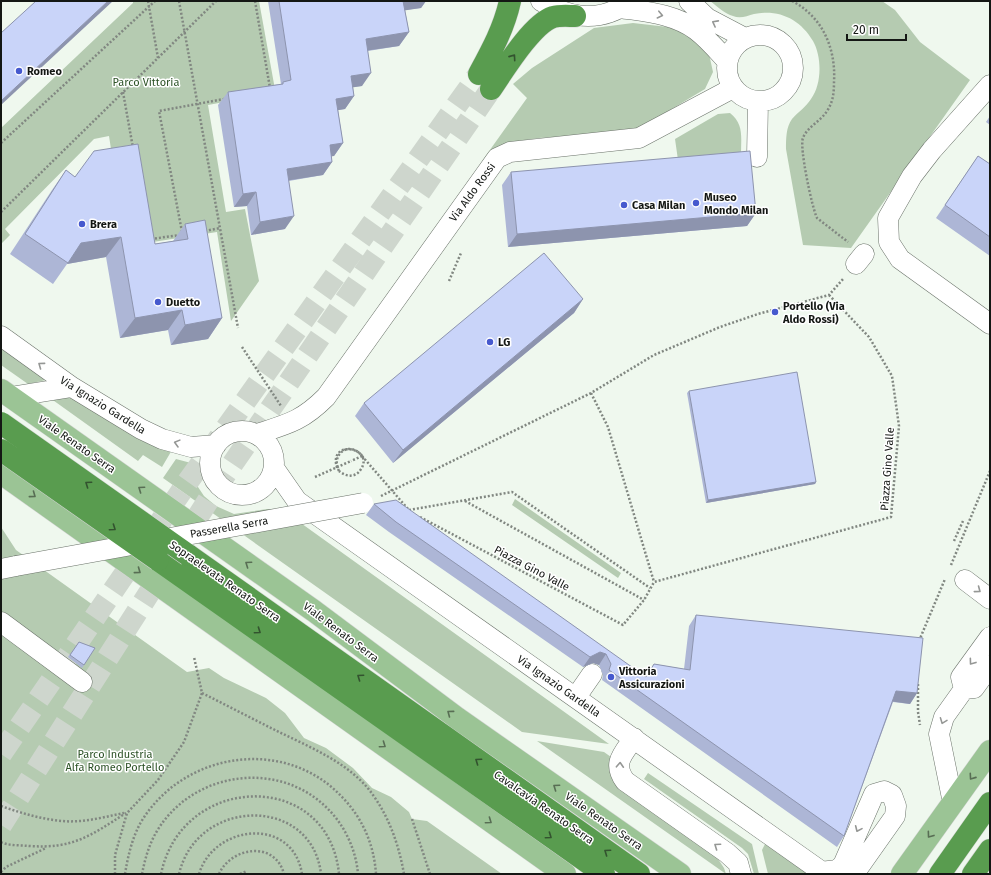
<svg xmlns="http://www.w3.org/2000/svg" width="991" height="875" viewBox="0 0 991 875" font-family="'Fira Sans',sans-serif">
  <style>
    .green { fill: #b5cbb1 }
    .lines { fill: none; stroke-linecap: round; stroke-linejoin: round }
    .highway-tunnel { stroke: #ced6cd; stroke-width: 22; stroke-dasharray: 22 11; stroke-linecap: butt }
    .minor-casing { stroke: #6b736a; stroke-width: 21 }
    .major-casing { stroke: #d5d5d5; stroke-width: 23 }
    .highway-casing { stroke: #d5d5d5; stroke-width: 23 }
    .path { stroke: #818781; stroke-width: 2.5; stroke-dasharray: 2 2; stroke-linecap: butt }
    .minor { stroke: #fff; stroke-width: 20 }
    .major { stroke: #9bc495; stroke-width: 22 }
    .highway { stroke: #599c4f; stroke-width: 22 }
    .minor-bridge-casing { stroke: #6b736a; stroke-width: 21; stroke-linecap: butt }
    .highway-bridge-casing { stroke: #d5d5d5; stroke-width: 23; stroke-linecap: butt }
    .path-bridge { stroke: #818781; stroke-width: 2.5; stroke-dasharray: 2 2; stroke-linecap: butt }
    .minor-bridge { stroke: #fff; stroke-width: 20 }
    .highway-bridge { stroke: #599c4f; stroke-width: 22 }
    .wall { fill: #adb6d6 }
    .shaded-wall { fill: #8d94ae }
    .building { fill: #c9d4f9; stroke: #8d94ae }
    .oneway { stroke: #959795 }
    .oneway2 { stroke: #33532f }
    .oneway3 { stroke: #586e54 }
    .poi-dot { fill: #4659ce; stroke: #fff; stroke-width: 1.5 }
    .labels { text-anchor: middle; stroke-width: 3; stroke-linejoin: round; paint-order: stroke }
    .poi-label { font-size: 11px; font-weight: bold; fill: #141714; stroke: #fff; text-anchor: start }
    .park-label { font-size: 11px; fill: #2c5226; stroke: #fff }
    .street-label { font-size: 11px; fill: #141714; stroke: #fff }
  </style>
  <rect width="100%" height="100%" fill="#eff8ee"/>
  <!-- green -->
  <path class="green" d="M 133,1 L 259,1 L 276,95 L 251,97 L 208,105 L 226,212 L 245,209 L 259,281 L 231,321 L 217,232 L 140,244 L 111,149 L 109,136 L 94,139 L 5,229 L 10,235 L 1,244 L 1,128 L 133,3 Z
    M 710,1 L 882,1 L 895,10 L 920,42 L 970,80 L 851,248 L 803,245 L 786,149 C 786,139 786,127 792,119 C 798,112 806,107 811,99 C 822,84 822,57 813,41 C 800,19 779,9 754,14 C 747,16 740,19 733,16 C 725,14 717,6 710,1 Z
    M 633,23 L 668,27 L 688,35 L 709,54 L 713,72 L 705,89 L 640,128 L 625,132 L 539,138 L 505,143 L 482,161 L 527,98 L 513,84 L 532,68 L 594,28 Z
    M 730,113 C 744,124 741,137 741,155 L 678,160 L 675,139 L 718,114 Z
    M 1,348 L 46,380 L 28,384 L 1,365 Z
    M 66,395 L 149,444 L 172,450 L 162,467 L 143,455 L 138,461 L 50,398 Z
    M 176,459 L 191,463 L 196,484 L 204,496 L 216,506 L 234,514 L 267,509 L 284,511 L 609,744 L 522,732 L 163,478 Z
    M 515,499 L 621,573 L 618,578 L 512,505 Z
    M 1,527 L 16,550 L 187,672 L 209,668 L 224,678 L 266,698 L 285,713 L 304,738 L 326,748 L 353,768 L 372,788 L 391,797 L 409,812 L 412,819 L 427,821 L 502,874 L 1,874 Z
    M 537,741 L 604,752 L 611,757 C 609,770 610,776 618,786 L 716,856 L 724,868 L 726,874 Z
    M 648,773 L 752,844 L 759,874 L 754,874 L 748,854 L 742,848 L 644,779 Z
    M 765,844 L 808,874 L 768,874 L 762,850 Z"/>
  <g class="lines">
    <!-- highway-tunnel -->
    <path class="highway-tunnel" d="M 1,754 L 187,483 L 479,74
      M 1,825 L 218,485 L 491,89"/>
    <!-- minor casing -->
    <g class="minor-casing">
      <path id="minor" d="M 541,1 C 571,19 601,23 631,1
        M 689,1 L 707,18 L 745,38
        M 621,8 C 647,12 674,14 696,30 C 708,39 717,50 727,61
        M727 68a33 33 0 1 1 66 0a33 33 0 1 1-66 0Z
        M 990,85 L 932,150 L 912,176 L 888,218 L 889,242 L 900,259 L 990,324
        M 757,157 L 758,101
        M 856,264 L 864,254
        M 1,336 L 72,387 L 141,429 L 162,439 L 191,447 L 216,445
        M 10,397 L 72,387
        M210 463a32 32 0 1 1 64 0a32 32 0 1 1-64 0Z
        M 257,434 C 288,424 302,421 326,397 L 497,158 L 510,152 L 639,138 L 733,88
        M 274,468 L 297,501 L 825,874
        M 1,569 L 16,566
        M 965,580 L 990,599
        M 1,622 L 82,682
        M 964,689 L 961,677 L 990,637
        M 964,689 L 974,688 L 990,666
        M 576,697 L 592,674
        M 634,738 C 623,754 612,763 625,781 L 727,853 L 738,863 L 741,874
        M 953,803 L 939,734 L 944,717 L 964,689
        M 821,872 L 837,870 L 843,865 L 874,794 L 884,791 L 892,795 L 896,806 L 895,816 L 854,874"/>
    </g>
    <!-- major casing -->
    <g class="major-casing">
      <path id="major" d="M 1,390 L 314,611 L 457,718 L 680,874
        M 1,473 L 565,874
        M 902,874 L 990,751"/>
    </g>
    <!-- highway casing -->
    <g class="highway-casing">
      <path id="highway" d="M 479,74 C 492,50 504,28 510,1
        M 491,89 C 504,70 532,24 553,17 C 560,15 569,16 575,16
        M 188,555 L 639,874
        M 158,560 L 604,874
        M 940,874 L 990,803
        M 973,874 L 990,850"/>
    </g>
    <!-- path -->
    <path class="path" d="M 148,1 L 158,58
      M 179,1 L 238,328
      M 255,1 L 270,88
      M 792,1 C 823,17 836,49 834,82 C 834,93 833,102 827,111 C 821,121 807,127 803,138 C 799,146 812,208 817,218 L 848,242
      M 123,92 L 133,148
      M 1,143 L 155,1
      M 1,212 L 216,1
      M 205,231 L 220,228
      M 182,232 L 159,111 L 224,99
      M 151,239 L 180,235
      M 449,281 L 461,253
      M 242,347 L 281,406
      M 591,393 L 608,427 L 654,582
      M 362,456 L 408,509
      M 337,468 C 328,438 375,448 361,469 C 356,478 346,477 339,471
      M 315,477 L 351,461
      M 381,496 L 591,393 L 654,355 L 720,327 L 758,314 L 829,295 L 843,279
      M 465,501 L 644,600
      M 409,510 L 512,492 L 650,588
      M 420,517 L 623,625 L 644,600 L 654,582 L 891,517 L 899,426 L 892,376 L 869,337 L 829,295
      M 954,541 L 963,521
      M 951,565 L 990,471
      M 919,641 L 945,579
      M 918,684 L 918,712 L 920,725
      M 202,693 C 226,705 251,718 275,730 C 309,747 351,763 373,795 C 390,819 399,846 404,874
      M 1,806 C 21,813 41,819 62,821 C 83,823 104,817 124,813
      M 412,819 L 430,874
      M 1,842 C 9,846 20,845 29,846 C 73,849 90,836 126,813
      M 1,872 L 6,867 L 46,848
      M 115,874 L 115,855 L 127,813 L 158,780 L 184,742 L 202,693 L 194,657
      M 125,874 C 128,856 132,838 141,822 C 184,751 286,736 343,798 C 363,819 374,845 376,874
      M 142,874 C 145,859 149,844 157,831 C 193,771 279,759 328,809 C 345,826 356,850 358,874
      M 161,874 C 182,772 329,769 339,874
      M 179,874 C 197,797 312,795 321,874
      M 199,874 C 214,824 293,816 302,874
      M 219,874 C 231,847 275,840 284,874
      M 240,874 L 247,871"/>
    <!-- minor -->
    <use href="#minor" class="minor"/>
    <!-- major -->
    <use href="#major" class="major"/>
    <!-- highway -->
    <use href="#highway" class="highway"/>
    <!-- minor-bridge casing -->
    <g class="minor-bridge-casing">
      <path id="minor-bridge" d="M 16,566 L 363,503"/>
    </g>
    <!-- highway-bridge casing -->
    <g class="highway-bridge-casing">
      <path id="highway-bridge" d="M 1,423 L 188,555
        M 1,450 L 158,560"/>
    </g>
    <!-- path-bridge -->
    <path class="path-bridge" d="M 339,471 C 330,454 350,440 362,456 L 351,461"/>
    <!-- minor-bridge -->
    <use href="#minor-bridge" class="minor-bridge"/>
    <!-- highway-bridge -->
    <use href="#highway-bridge" class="highway-bridge"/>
  </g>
  <!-- wall -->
  <path class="wall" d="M 268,1 L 426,1 L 421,8 L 405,10 L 409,32 L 399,46 L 368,51 L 362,86 L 353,87 L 354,96 L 345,109 L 338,110 L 343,143 L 334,156 L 332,156 L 332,162 L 323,175 L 289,181 L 285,229 L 251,235 L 247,206 L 234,207 L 218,105 L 228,92 L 281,84 Z
    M 990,116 L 990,125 L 986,122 Z
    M 978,156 L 990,164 L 990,256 L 936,218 Z
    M 66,170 L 155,244 L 173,241 L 185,224 L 222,318 L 208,339 L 171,345 L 168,330 L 120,338 L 106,257 L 67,264 L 53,284 L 10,254 L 52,190 Z
    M 511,172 L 756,213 L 747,226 L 508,247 L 502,185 Z
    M 583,299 L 574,313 L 393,463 L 355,416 L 364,403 Z
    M 689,391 L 816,482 L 815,484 L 706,503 L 687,393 Z
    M 374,504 L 646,676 L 654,664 L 684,669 L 689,626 L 696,615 L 917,693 L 910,704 L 893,702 L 844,836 L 837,847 L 602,680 L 603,675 L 599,665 L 593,663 L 583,667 L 389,532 L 366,515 Z
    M 79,642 L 95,648 L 82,668 L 68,657 Z"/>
  <!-- shaded-wall -->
  <path class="shaded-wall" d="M 108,1 L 113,1 L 1,105 L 1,101 Z
    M 402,1 L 426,1 L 421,8 L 394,12 Z
    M 409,32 L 399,46 L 357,52 L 366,39 Z
    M 371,73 L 362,86 L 342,89 L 351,76 Z
    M 354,96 L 345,109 L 327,112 L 336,99 Z
    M 343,143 L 334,156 L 321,158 L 330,145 Z
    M 332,162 L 323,175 L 278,182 L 287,169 Z
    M 256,192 L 247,206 L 234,207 L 243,194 Z
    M 756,213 L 747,226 L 508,247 L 517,234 Z
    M 294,216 L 285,229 L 251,235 L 260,222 Z
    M 121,237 L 106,257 L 67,264 L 81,243 Z
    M 583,299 L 574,313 L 393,463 L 403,450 Z
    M 182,310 L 168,330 L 120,338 L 135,318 Z
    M 222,318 L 208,339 L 171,345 L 185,325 Z
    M 816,482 L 815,484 L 706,503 L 708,500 Z
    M 600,652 L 606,654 L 599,665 L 593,663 L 583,667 L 590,657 Z
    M 896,691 L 917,693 L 910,704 L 889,701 Z"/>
  <!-- building -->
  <path class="building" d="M 36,1 L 108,1 L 1,101 L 1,33 Z
    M 279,1 L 403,1 L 409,32 L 366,39 L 371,73 L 351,76 L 354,96 L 336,99 L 343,143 L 330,145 L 332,162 L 287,169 L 294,216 L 260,222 L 256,192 L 243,194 L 228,92 L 283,84 L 283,82 L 291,80 Z
    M 138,144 L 155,244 L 188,239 L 185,224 L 205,220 L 222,318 L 185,325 L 182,310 L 135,318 L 121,237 L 81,243 L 68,263 L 25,234 L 66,170 L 75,177 L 94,151 Z
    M 750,151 L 756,213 L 517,234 L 511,172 Z
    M 978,156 L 990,164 L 990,237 L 945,205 Z
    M 544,253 L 583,299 L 403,450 L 364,403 Z
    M 797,372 L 816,482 L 708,500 L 689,391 Z
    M 396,500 L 646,677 L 654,664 L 690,670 L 696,615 L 923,638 L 917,693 L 896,691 L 844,836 L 609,670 L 611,664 L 606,654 L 600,652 L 590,657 L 396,522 L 374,504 Z
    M 79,642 L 95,648 L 84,665 L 70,655 Z"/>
  <!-- one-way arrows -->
  <defs><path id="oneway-chevron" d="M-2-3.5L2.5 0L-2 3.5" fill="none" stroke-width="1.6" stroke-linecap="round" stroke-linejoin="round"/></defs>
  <g class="oneway">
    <use href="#oneway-chevron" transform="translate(660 15) rotate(13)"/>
    <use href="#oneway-chevron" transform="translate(715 23) rotate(-152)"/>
    <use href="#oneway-chevron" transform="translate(41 365) rotate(-144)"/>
    <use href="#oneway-chevron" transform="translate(177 443) rotate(-165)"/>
    <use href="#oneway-chevron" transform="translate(978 590) rotate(37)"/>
    <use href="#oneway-chevron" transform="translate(972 662) rotate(126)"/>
    <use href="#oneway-chevron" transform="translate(943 721) rotate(111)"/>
    <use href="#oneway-chevron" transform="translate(620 765) rotate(-87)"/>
    <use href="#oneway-chevron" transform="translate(858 829) rotate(114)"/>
    <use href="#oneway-chevron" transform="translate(717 846) rotate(-145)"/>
  </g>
  <g class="oneway2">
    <use href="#oneway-chevron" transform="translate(513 57) rotate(-55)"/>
    <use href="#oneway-chevron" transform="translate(88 484) rotate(-145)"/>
    <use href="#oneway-chevron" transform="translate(113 528) rotate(35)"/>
    <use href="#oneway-chevron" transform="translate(258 631) rotate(35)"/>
    <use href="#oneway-chevron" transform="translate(360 677) rotate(-145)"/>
    <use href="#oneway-chevron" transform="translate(478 761) rotate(-145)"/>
    <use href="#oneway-chevron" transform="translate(549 836) rotate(35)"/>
    <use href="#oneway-chevron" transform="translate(607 852) rotate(-145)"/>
  </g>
  <g class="oneway3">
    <use href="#oneway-chevron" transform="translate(141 489) rotate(-145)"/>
    <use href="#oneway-chevron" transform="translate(33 495) rotate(36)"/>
    <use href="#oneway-chevron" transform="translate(248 564) rotate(-145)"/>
    <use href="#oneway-chevron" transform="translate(138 571) rotate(36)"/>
    <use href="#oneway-chevron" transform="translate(450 713) rotate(-143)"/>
    <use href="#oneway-chevron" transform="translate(383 745) rotate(35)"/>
    <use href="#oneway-chevron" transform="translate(972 777) rotate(125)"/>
    <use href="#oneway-chevron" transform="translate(556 787) rotate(-145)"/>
    <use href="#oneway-chevron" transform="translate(489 821) rotate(35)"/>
    <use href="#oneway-chevron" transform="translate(930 835) rotate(126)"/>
  </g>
  <!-- markers -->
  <g class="poi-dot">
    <circle cx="19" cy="71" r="4"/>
    <circle cx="696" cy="203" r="4"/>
    <circle cx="624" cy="205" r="4"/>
    <circle cx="82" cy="224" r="4"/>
    <circle cx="158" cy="302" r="4"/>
    <circle cx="775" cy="312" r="4"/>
    <circle cx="490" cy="342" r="4"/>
    <circle cx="611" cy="677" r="4"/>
  </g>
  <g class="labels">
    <!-- poi labels -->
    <g class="poi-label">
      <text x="27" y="75">Romeo</text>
      <text x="704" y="201">Museo<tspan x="704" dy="13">Mondo Milan</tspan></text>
      <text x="632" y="209">Casa Milan</text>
      <text x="90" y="228">Brera</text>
      <text x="166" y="306">Duetto</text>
      <text x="783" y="310">Portello (Via<tspan x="783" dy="13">Aldo Rossi)</tspan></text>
      <text x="498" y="346">LG</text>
      <text x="619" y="675">Vittoria<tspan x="619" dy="13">Assicurazioni</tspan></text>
    </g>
    <!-- park labels -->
    <g class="park-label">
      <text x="146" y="86">Parco Vittoria</text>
      <text x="115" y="758">Parco Industria<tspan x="115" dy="13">Alfa Romeo Portello</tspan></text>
    </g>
    <!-- street labels -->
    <g class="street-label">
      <text transform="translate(472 192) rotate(-54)" y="4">Via Aldo Rossi</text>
      <text transform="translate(103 405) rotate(32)" y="4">Via Ignazio Gardella</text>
      <text transform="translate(77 444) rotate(35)" y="4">Viale Renato Serra</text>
      <text transform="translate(887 469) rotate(-86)" y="4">Piazza Gino Valle</text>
      <text transform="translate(229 527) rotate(-10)" y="4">Passerella Serra</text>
      <text transform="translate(532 568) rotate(28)" y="4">Piazza Gino Valle</text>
      <text transform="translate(225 581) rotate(35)" y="4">Sopraelevata Renato Serra</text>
      <text transform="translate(341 632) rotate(37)" y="4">Viale Renato Serra</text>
      <text transform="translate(559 686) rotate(35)" y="4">Via Ignazio Gardella</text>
      <text transform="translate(544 807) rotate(35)" y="4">Cavalcavia Renato Serra</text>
      <text transform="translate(604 821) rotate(35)" y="4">Viale Renato Serra</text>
    </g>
  </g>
  <!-- border -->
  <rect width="991" height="875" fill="none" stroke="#141714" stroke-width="4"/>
  <!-- scale -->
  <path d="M847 34v6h59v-6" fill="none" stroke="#141714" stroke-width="2"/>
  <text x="853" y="34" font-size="12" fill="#141714" stroke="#ffffff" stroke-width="3" paint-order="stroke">20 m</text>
</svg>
